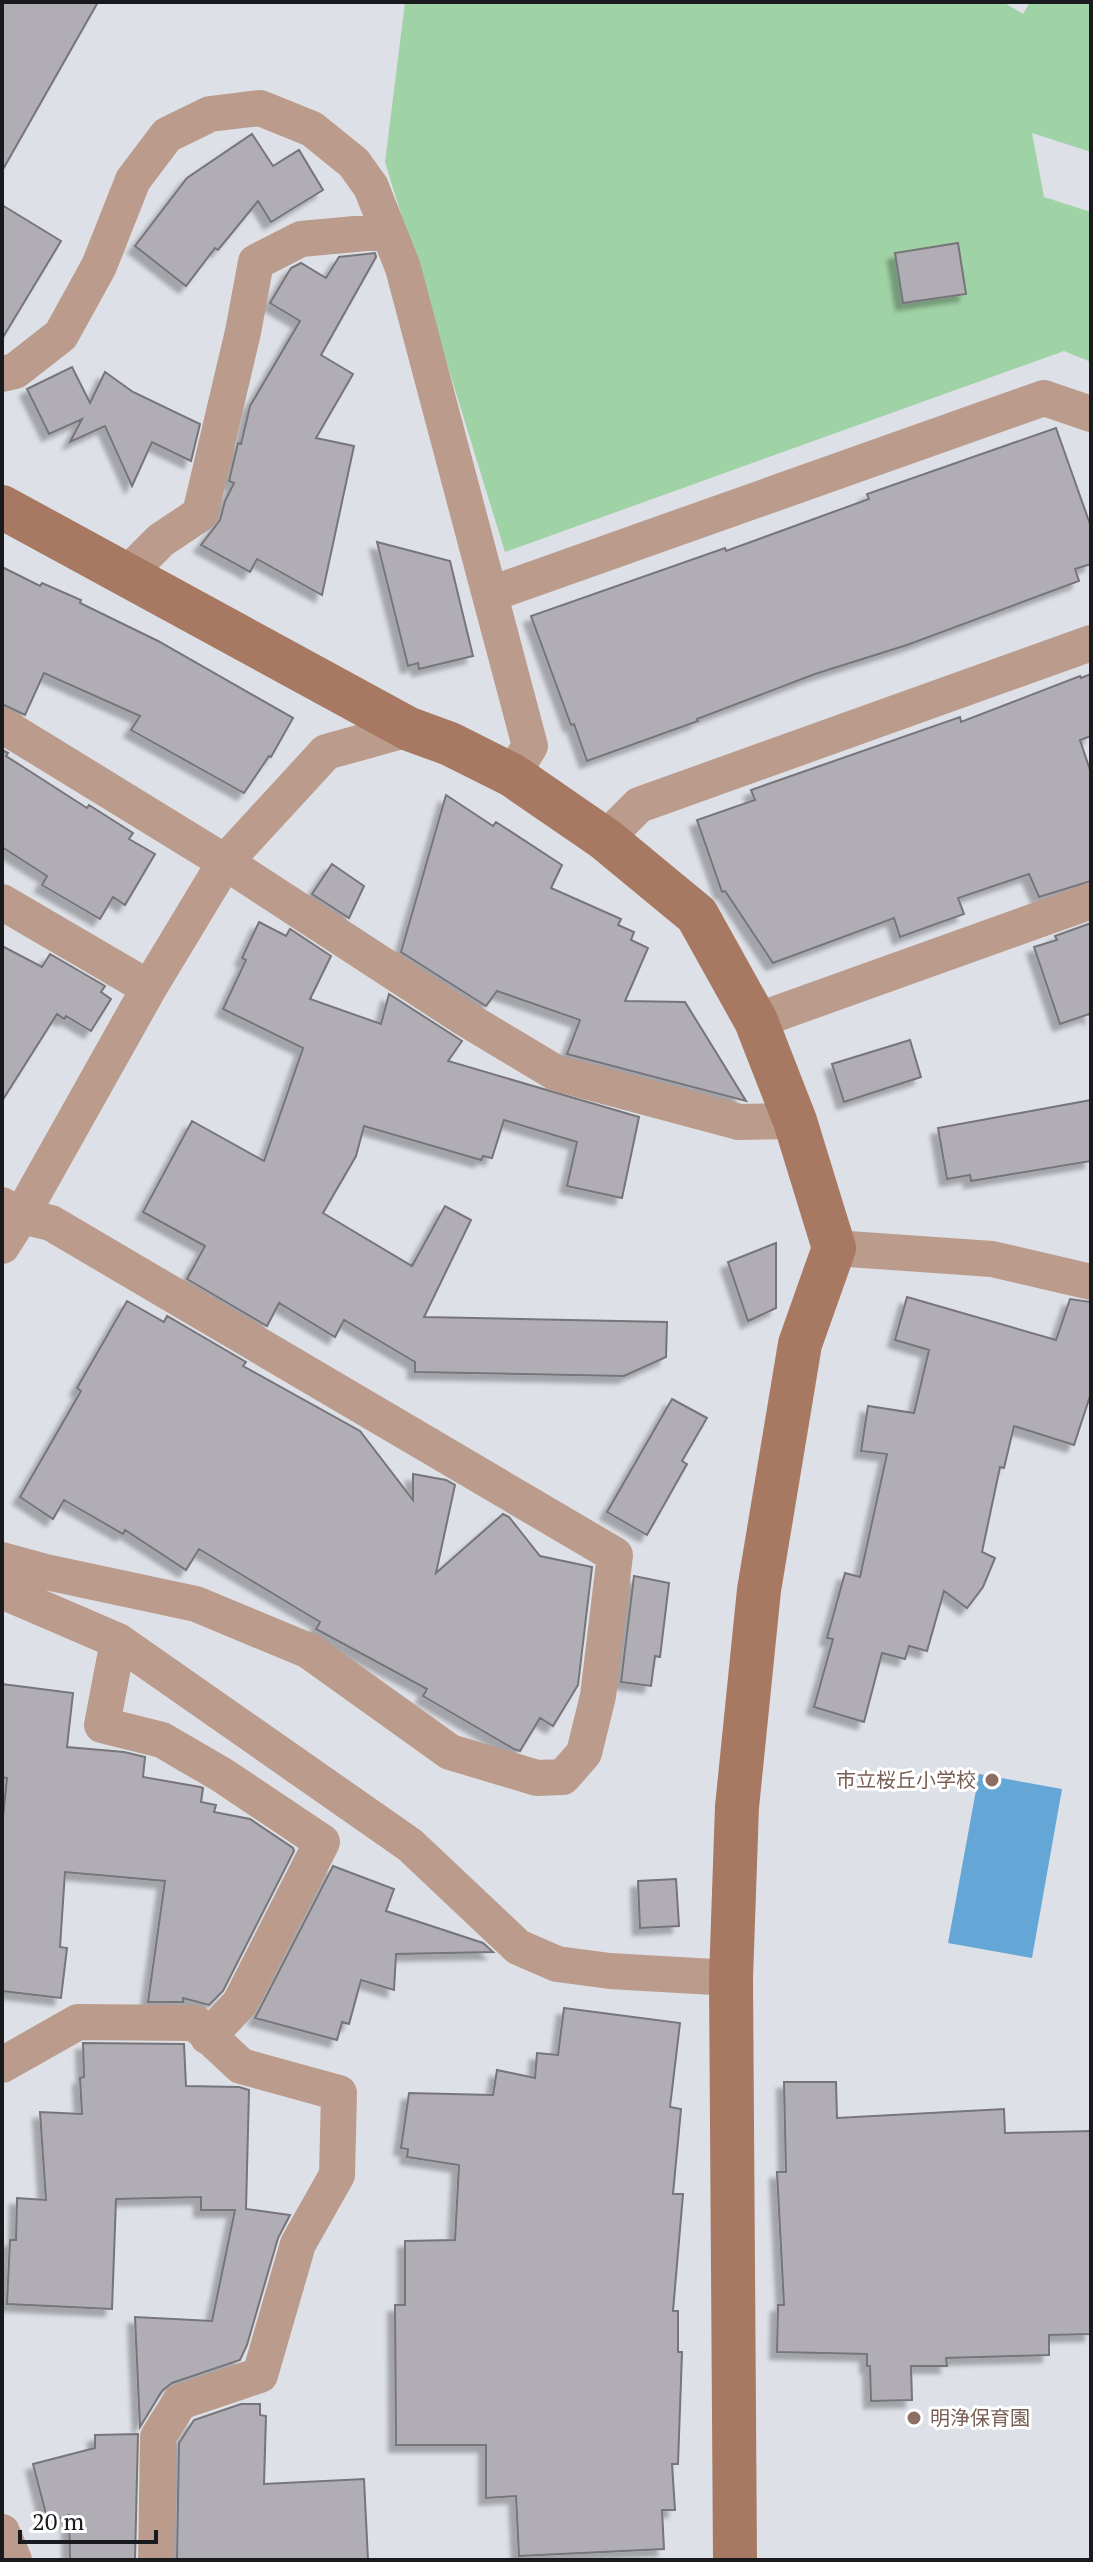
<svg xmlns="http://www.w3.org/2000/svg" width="1093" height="2562" viewBox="0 0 1093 2562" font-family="'PT Serif','Noto Sans JP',serif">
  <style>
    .green { fill: #9fd2a5 }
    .water { fill: #64a6d5 }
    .building { fill: #b0aeb4; stroke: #76747a; stroke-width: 2; filter: url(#shadow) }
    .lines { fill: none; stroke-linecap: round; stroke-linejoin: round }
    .street { stroke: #bb9b8c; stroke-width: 36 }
    .secondary { stroke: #a77962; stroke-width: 44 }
    .education-dot { fill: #8d6e63; stroke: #fff; stroke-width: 3 }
    .labels { text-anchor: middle; stroke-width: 6; stroke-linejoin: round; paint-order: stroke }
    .education-label { font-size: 20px; fill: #785e54; stroke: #fff; text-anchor: end }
  </style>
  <defs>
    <filter id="shadow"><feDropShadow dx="-7" dy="7" stdDeviation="2" flood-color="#0004"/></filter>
  </defs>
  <rect width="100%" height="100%" fill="#dde0e6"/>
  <!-- green -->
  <path class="green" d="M 405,2 L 1003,2 L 1023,14 L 1030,2 L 1091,2 L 1091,152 L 1032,133 L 1044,197 L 1091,212 L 1091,362 L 1064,351 L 505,552 L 385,162 Z"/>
  <!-- water -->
  <path class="water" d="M 979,1774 L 1062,1789 L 1032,1958 L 948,1943 Z"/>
  <!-- building -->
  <path class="building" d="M 2,2 L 98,2 L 2,171 Z
    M 252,134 L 273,166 L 299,150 L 323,190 L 271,222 L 258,201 L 218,250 L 215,248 L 186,286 L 135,246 L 187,178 Z
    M 2,205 L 61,241 L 2,339 Z
    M 958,243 L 966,294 L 903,303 L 895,253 Z
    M 375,253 L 376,257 L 321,355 L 353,374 L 316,438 L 354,446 L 322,595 L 257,559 L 250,572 L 201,545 L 220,520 L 225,501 L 234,483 L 229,481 L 238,443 L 241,444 L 250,406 L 300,321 L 270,303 L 291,268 L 301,263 L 326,278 L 339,257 Z
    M 72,367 L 90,403 L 105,372 L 133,392 L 200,424 L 191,461 L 152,442 L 132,486 L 105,426 L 70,442 L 82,419 L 49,434 L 27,389 Z
    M 1056,428 L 1091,527 L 1091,564 L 1075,569 L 1079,581 L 907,645 L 815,674 L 697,719 L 698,721 L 587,761 L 574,724 L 571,725 L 531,616 L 725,548 L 726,551 L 869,499 L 867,494 Z
    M 377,542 L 450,561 L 473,656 L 419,669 L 418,663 L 408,666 Z
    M 2,567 L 40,586 L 42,583 L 81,600 L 80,603 L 158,641 L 293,718 L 271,757 L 269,756 L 244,793 L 131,730 L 140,716 L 44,673 L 25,715 L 2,704 Z
    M 1091,674 L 1091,736 L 1080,740 L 1091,773 L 1091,881 L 1039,897 L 1029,874 L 958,898 L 964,914 L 900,937 L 894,918 L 773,963 L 725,891 L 722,892 L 697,820 L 755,800 L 751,790 L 960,717 L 961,722 L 1080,676 L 1081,678 Z
    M 2,750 L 8,753 L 6,756 L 87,808 L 89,805 L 133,833 L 129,839 L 155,854 L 125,905 L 113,897 L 100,919 L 42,885 L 47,876 L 2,847 Z
    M 446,795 L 493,826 L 496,822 L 562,865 L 551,888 L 621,919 L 618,925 L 634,932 L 631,940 L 648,948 L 625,1001 L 685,1002 L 746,1101 L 567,1054 L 580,1020 L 497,991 L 486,1006 L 401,952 Z
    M 332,864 L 364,886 L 349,918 L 312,894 Z
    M 259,922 L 286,936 L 290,929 L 331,956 L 310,999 L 381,1024 L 389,994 L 462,1041 L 448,1061 L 639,1117 L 622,1198 L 567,1186 L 577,1142 L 504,1120 L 492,1158 L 483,1156 L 481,1160 L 364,1126 L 356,1156 L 323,1213 L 412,1266 L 445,1206 L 471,1220 L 424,1317 L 667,1322 L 666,1357 L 624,1376 L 415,1372 L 415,1362 L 344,1320 L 335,1337 L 279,1303 L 267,1326 L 187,1279 L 205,1246 L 143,1212 L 192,1121 L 264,1161 L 303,1048 L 223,1009 L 246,960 L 242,958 Z
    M 1091,923 L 1091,1019 L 1089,1014 L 1060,1024 L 1034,947 L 1057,940 L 1055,936 Z
    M 2,946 L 42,967 L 50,954 L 105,986 L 101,992 L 111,999 L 91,1031 L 66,1016 L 64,1019 L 57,1014 L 2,1101 Z
    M 910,1040 L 921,1077 L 844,1102 L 832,1064 Z
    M 1091,1100 L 1091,1161 L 971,1181 L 970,1175 L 947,1179 L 938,1128 Z
    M 776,1243 L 776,1308 L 748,1321 L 728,1262 Z
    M 907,1297 L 1056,1340 L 1070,1299 L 1091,1302 L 1091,1393 L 1074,1445 L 1014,1426 L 1004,1468 L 1000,1467 L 982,1552 L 995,1558 L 983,1587 L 967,1608 L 944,1591 L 927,1651 L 909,1646 L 905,1659 L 882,1653 L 864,1722 L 814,1707 L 833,1639 L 827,1638 L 845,1573 L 860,1577 L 887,1454 L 861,1451 L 868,1406 L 914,1413 L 929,1350 L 895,1340 Z
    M 127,1301 L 164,1322 L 167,1316 L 246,1362 L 243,1366 L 360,1431 L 413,1500 L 413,1474 L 446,1480 L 455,1485 L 436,1573 L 503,1514 L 509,1517 L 540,1556 L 592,1567 L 578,1685 L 553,1726 L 540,1718 L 520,1751 L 514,1749 L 423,1696 L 427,1689 L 316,1629 L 320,1622 L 199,1549 L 186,1570 L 125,1530 L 123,1534 L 64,1500 L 53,1519 L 20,1497 L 81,1391 L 77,1388 Z
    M 672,1399 L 707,1418 L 682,1461 L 687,1464 L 647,1535 L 607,1512 Z
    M 634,1576 L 669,1583 L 660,1657 L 655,1656 L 651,1686 L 621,1682 Z
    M 2,1684 L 73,1693 L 67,1747 L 124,1752 L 145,1757 L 143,1777 L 200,1787 L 203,1788 L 201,1802 L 216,1805 L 214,1812 L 250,1819 L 293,1848 L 294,1851 L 223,1991 L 209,2005 L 183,1998 L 183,2002 L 148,2002 L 165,1881 L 65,1872 L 60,1947 L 67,1948 L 61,1998 L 2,1991 L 2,1826 L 7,1778 L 2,1777 Z
    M 333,1866 L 394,1889 L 386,1911 L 483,1943 L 493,1952 L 396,1954 L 394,1990 L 361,1980 L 349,2024 L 342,2022 L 337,2040 L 255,2018 Z
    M 676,1879 L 679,1926 L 640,1928 L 638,1881 Z
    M 564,2008 L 680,2023 L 670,2107 L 681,2109 L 673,2194 L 683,2194 L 673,2311 L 678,2311 L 678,2352 L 682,2352 L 678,2464 L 672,2464 L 675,2510 L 662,2510 L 664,2549 L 519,2556 L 516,2496 L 486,2498 L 486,2445 L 396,2445 L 395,2305 L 405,2305 L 405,2241 L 455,2240 L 459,2165 L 407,2157 L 408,2149 L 401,2148 L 409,2093 L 493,2095 L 497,2070 L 535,2078 L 537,2053 L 558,2055 Z
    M 83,2043 L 184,2044 L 186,2086 L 239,2087 L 249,2090 L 246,2209 L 290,2215 L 278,2238 L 247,2345 L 240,2360 L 172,2383 L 162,2391 L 140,2427 L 135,2317 L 212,2321 L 235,2210 L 201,2210 L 201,2197 L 116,2199 L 112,2309 L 7,2304 L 10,2240 L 16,2240 L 17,2198 L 46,2200 L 40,2112 L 82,2114 L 80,2078 L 84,2077 Z
    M 784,2082 L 836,2082 L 837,2118 L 1004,2109 L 1005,2133 L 1091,2131 L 1091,2334 L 1049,2335 L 1049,2355 L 946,2358 L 947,2366 L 911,2366 L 912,2400 L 871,2401 L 870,2366 L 867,2366 L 867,2354 L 777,2352 L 778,2305 L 784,2305 L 777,2172 L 786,2172 Z
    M 241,2404 L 260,2404 L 260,2415 L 266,2416 L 264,2484 L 364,2479 L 368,2560 L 177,2560 L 179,2443 L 194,2420 Z
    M 138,2434 L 135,2560 L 70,2560 L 69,2515 L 48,2522 L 33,2464 L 95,2448 L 95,2435 Z"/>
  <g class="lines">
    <!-- street -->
    <path class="street" d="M 2,374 L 15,371 L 61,335 L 99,266 L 133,180 L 167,135 L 210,114 L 260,108 L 312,129 L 354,163 L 371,187 L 403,268 L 530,746 L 512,775
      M 126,575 L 161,540 L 200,514 L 243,332 L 256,262 L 301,239 L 388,231
      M 491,594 L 1044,398 L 1091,414
      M 2,725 L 225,862 L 461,1016 L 556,1073 L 739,1122 L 795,1121
      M 605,839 L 639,805 L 1091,643
      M 2,902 L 149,988
      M 756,1021 L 1091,901
      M 2,1205 L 21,1216 L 51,1223 L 615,1555 L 598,1696 L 584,1753 L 563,1777 L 537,1778 L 450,1752 L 309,1651 L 196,1604 L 46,1572 L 2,1560
      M 2,1246 L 21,1216 L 149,988 L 225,862 L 326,752 L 409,729
      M 834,1248 L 992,1259 L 1091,1282
      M 2,1591 L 118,1641 L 410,1845 L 518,1947 L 557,1964 L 610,1971 L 731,1978
      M 118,1641 L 102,1725 L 162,1740 L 222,1775 L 322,1842 L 240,2003 L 208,2037
      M 2,2065 L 78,2022 L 195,2023 L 241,2066 L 339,2093 L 337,2175 L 298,2244 L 260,2375 L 180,2402 L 158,2437 L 156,2560
      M 2,2532 L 14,2560"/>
    <!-- secondary -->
    <path class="secondary" d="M 2,507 L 409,729 L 450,744 L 512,775 L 605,839 L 697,915 L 756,1021 L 795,1121 L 834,1248 L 800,1344 L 759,1590 L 737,1807 L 731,1978 L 735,2560"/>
  </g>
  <!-- markers -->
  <g class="education-dot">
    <circle cx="992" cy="1780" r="8"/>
    <circle cx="914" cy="2418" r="8"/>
  </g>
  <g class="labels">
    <!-- education labels -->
    <g class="education-label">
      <text x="976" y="1787">市立桜丘小学校</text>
      <text x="930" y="2425" text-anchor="start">明浄保育園</text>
    </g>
  </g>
  <!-- border -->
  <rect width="1093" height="2562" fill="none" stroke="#191a1d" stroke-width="8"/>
  <!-- scale -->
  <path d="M20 2530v12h136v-12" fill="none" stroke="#191a1d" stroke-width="4"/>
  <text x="32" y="2530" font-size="24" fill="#191a1d" stroke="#ffffff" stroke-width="6" paint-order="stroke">20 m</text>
</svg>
